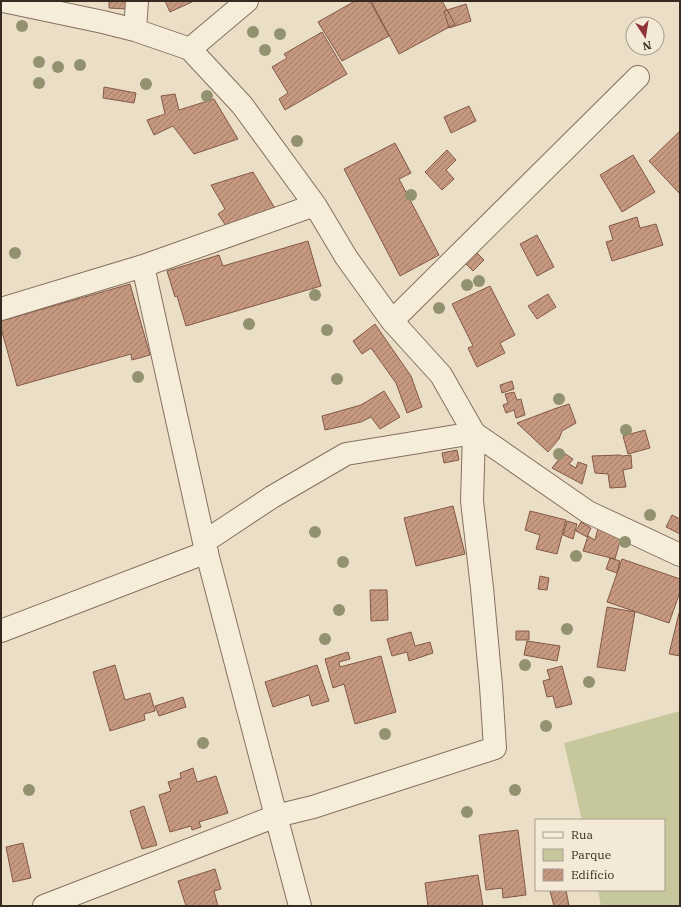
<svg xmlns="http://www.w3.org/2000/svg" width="681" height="907" viewBox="0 0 681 907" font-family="'IBM Plex Serif',serif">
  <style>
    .green { fill: #c6c89c }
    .building { fill: url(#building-hatch); stroke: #835946 }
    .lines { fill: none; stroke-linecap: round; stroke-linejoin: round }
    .minor-casing { stroke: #85705e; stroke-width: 24 }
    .minor { stroke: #f6ecda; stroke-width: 22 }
    .tree { fill: #929170 }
  </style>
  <defs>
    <pattern id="building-hatch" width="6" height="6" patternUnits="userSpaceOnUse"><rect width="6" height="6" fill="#c69880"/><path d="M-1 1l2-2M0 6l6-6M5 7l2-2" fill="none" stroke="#a27c68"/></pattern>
  </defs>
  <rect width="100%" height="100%" fill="#ebdec7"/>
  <!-- green -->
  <path class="green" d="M 680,711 L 680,906 L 601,906 L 598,890 L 664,890 L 664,820 L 582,820 L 564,743 Z"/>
  <!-- building -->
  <path class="building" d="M 109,1 L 128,1 L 128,9 L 109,8 Z
    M 165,1 L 194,1 L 170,12 Z
    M 355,1 L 370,1 L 389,36 L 342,61 L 318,22 Z
    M 371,1 L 442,1 L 455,24 L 399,54 Z
    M 466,4 L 471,21 L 449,28 L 444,11 Z
    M 322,32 L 347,74 L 285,110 L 279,99 L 288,93 L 272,67 L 287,58 L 284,54 Z
    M 104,87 L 136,93 L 134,103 L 103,98 Z
    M 175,94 L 179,110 L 214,99 L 238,139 L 194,154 L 173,126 L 154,135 L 147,120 L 165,114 L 161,96 Z
    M 469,106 L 476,121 L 451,133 L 444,117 Z
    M 680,131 L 680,194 L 649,161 Z
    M 395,143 L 411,173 L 399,179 L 439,255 L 400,276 L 344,169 Z
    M 447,150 L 456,160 L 446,170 L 454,179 L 442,190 L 425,172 Z
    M 633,155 L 655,192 L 622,212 L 600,175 Z
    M 253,172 L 276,210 L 226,226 L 218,214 L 225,209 L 211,185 Z
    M 637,217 L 640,228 L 656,224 L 663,245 L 612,261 L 606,242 L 613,240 L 609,226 Z
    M 537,235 L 554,267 L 537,276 L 520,244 Z
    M 308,241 L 321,286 L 186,326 L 177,296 L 175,297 L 167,271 L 219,255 L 223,266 Z
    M 474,250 L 484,260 L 473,271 L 463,261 Z
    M 130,284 L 150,355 L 132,360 L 131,354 L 17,386 L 1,328 L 1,321 Z
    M 490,286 L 515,335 L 500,343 L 505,353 L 477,367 L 468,348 L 473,346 L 452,304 Z
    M 548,294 L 556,307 L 537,319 L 528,306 Z
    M 375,324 L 411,376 L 422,407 L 407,413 L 396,383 L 371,348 L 362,354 L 353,341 Z
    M 512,381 L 514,389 L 502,393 L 500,385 Z
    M 384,391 L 400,417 L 380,429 L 371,417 L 361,422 L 325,430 L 322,416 L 361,405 Z
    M 514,392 L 517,400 L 521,399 L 525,415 L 516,418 L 514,410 L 506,413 L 503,405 L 508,403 L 505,394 Z
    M 569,404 L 576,423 L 562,431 L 559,439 L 548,452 L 517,423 L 554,409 Z
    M 645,430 L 650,448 L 628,454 L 623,436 Z
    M 457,450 L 459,460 L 444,463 L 442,453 Z
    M 564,453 L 573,459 L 569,464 L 576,468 L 578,462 L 587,465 L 582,484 L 552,468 Z
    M 620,455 L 622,456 L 631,455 L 632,468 L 623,470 L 626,487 L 610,488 L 608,474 L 595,473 L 592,456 Z
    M 453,506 L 465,554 L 416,566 L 404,518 Z
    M 530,511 L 566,520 L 557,554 L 536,549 L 540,535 L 525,530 Z
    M 672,515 L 680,519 L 680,534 L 666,527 Z
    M 567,521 L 577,524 L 573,539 L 563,535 Z
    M 581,522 L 591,528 L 587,537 L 576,531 Z
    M 598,528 L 622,534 L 615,559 L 583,551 L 588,536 L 595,540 Z
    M 610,558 L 620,561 L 617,573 L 606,569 Z
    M 622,559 L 680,579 L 680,592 L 669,623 L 607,602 Z
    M 540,576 L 549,578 L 547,590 L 538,589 Z
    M 370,590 L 387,590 L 388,620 L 371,621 Z
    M 607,607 L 635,612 L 625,671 L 597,667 Z
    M 679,613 L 680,613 L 680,656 L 669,654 Z
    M 516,631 L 529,631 L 529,640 L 516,640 Z
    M 411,632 L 415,646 L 430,642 L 433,653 L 409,661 L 407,652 L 392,656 L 387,639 Z
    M 527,641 L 560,646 L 557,661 L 524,655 Z
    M 348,652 L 350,659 L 339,662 L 340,667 L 381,656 L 396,712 L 355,724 L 344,684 L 333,688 L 325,659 Z
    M 115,665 L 125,700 L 150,693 L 155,711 L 144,714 L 145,720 L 110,731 L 93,672 Z
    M 317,665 L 329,701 L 312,706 L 309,695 L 273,707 L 265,682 Z
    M 562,666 L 572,704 L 556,708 L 553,696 L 547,697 L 543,681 L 550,679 L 547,670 Z
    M 183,697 L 186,707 L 159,716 L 155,706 Z
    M 193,768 L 197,782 L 216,776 L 228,813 L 199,822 L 201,827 L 192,830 L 191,826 L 170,832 L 159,795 L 171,791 L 168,782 L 181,778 L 180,773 Z
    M 144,806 L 157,845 L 142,849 L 130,811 Z
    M 518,830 L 526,895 L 503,898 L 502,888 L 486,890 L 479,835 Z
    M 23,843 L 31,878 L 13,882 L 6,847 Z
    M 215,869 L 221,889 L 214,891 L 218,906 L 186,906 L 178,881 Z
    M 478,875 L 483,906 L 428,906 L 425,883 Z
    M 553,890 L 566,890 L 569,906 L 554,906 L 550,891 Z"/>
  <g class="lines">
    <!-- minor casing -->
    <g class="minor-casing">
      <path id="minor" d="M 3,1 L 103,22 L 135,30 L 190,49 L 242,105 L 315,205 L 346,257 L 392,321 L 441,375 L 474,433 L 588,512 L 680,555
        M 135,30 L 137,1
        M 190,49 L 247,1
        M 143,266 L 315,205
        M 1,309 L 143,266 L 204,542 L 276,816 L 300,906
        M 392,321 L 638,77
        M 1,631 L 207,552
        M 44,906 L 276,816 L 313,807 L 495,748 L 491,686 L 482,588 L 472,501 L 474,433 L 346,454 L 272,497 L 204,542"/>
    </g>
    <!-- minor -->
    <use href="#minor" class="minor"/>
  </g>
  <!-- trees -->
  <g class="tree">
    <circle cx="22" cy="26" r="6"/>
    <circle cx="253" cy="32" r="6"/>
    <circle cx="280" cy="34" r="6"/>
    <circle cx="265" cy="50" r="6"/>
    <circle cx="39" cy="62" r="6"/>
    <circle cx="80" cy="65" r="6"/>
    <circle cx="58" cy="67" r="6"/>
    <circle cx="39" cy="83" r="6"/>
    <circle cx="146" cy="84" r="6"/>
    <circle cx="207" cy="96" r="6"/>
    <circle cx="297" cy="141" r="6"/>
    <circle cx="411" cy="195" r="6"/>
    <circle cx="15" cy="253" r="6"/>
    <circle cx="479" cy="281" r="6"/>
    <circle cx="467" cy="285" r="6"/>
    <circle cx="315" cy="295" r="6"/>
    <circle cx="439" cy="308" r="6"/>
    <circle cx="249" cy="324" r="6"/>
    <circle cx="327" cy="330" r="6"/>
    <circle cx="138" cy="377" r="6"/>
    <circle cx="337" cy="379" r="6"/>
    <circle cx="559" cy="399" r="6"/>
    <circle cx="626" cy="430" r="6"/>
    <circle cx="559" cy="454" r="6"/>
    <circle cx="650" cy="515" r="6"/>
    <circle cx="315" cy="532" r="6"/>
    <circle cx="625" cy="542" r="6"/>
    <circle cx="576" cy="556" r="6"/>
    <circle cx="343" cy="562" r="6"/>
    <circle cx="339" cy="610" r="6"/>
    <circle cx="567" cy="629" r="6"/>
    <circle cx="325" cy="639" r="6"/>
    <circle cx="525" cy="665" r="6"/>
    <circle cx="589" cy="682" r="6"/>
    <circle cx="546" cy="726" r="6"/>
    <circle cx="385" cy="734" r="6"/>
    <circle cx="203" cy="743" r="6"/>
    <circle cx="29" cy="790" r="6"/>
    <circle cx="515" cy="790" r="6"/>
    <circle cx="467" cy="812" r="6"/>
  </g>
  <!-- border -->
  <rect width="681" height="907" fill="none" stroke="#372a20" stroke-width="4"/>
  <!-- legend -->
  <rect x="535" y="819" width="130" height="72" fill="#f3e9d6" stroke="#a89d8d"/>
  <rect x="543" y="832" width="20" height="6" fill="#f6ecda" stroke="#a89d8d"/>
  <text x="571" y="839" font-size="12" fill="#372a20">Rua</text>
  <rect x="543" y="849" width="20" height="12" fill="#c6c89c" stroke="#a89d8d"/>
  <text x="571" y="859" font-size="12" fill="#372a20">Parque</text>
  <rect x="543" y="869" width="20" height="12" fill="url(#building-hatch)" stroke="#a89d8d"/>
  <text x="571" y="879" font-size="12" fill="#372a20">Edifício</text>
  <!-- north arrow -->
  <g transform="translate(645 36) rotate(168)"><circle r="19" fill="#f3e9d6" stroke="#a89d8d"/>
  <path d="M0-3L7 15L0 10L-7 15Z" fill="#8f333a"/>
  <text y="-6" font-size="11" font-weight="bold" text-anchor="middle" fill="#372a20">N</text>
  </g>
</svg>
